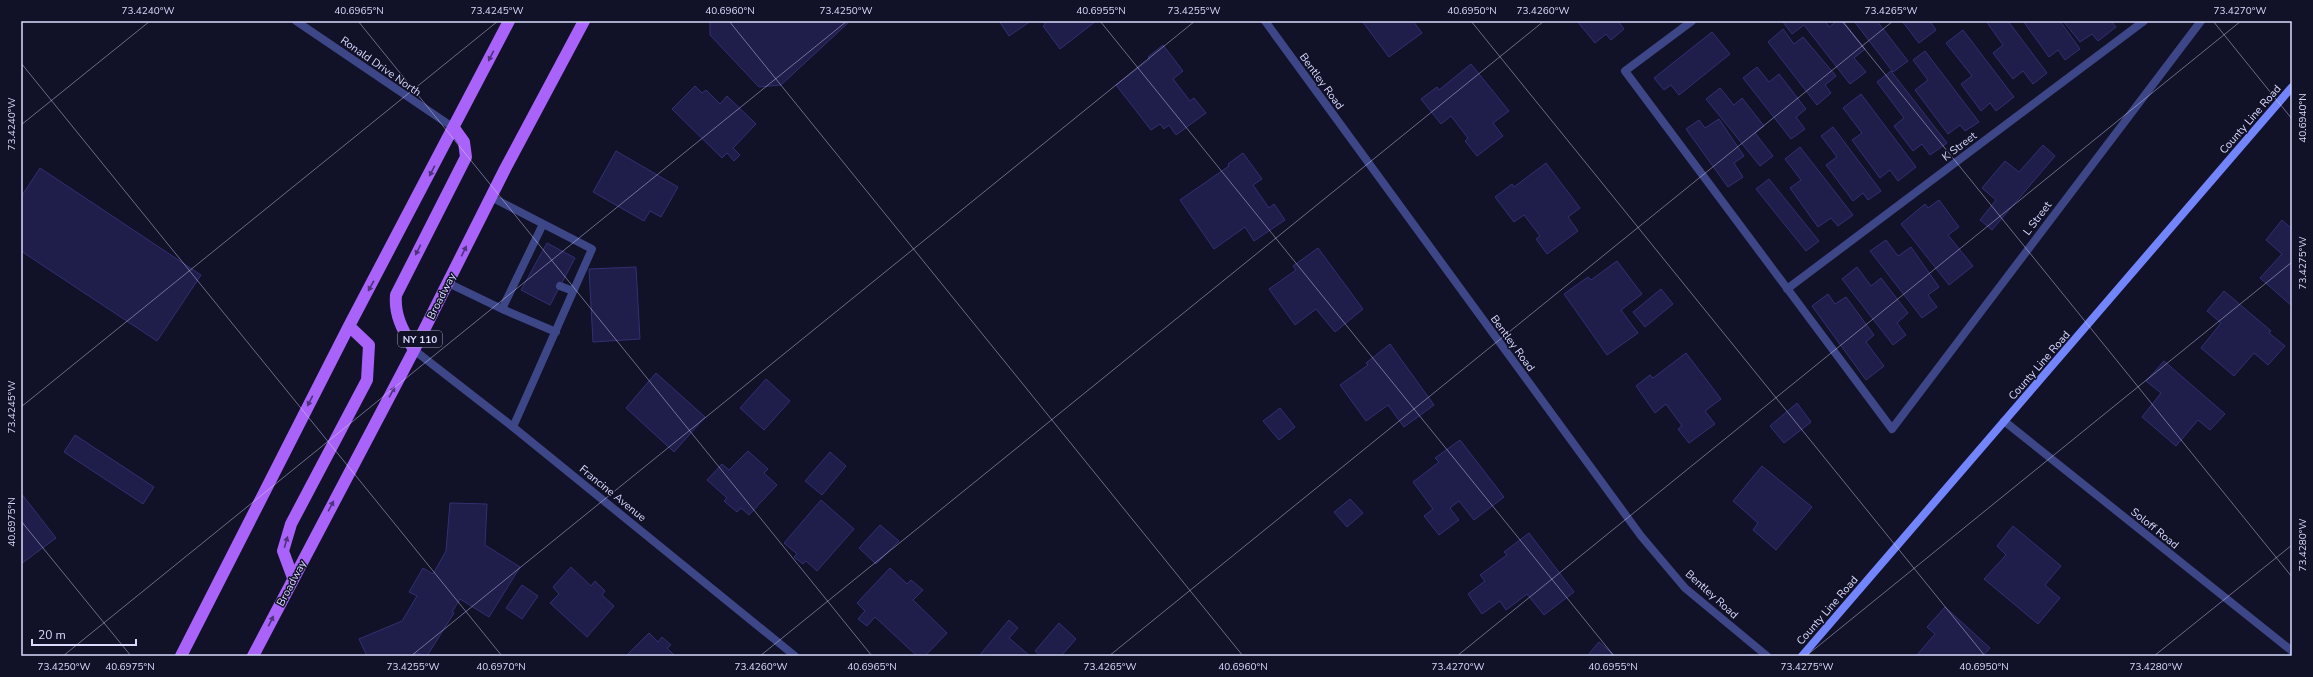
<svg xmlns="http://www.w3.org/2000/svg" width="2313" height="677" viewBox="0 0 2313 677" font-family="'Nunito Sans',sans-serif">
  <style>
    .building { fill: #1f1d49; stroke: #323074 }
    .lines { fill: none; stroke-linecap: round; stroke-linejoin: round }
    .lane { stroke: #3d4686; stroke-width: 8 }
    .street { stroke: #3d4686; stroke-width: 8 }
    .secondary { stroke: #7285fc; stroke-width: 8 }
    .primary { stroke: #a963fb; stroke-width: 12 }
    .oneway { fill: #4e327c }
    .ticks { fill: none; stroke: #d9dbfe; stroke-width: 1; stroke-opacity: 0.45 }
    .labels { text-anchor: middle; stroke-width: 3; stroke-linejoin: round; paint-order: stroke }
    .shield { fill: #111128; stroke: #9d9ebe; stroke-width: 1 }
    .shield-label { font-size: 10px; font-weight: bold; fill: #d9dbfe }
    .street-label { font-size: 11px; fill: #d9dbfe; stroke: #111128 }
    .neatline { fill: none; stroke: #d9dbfe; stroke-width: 1.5 }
    .ticks-label { font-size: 10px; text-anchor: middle; fill: #d9dbfe }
  </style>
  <rect width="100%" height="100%" fill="#111128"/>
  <!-- building -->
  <path class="building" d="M 710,21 L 850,21 L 781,85 L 759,87 L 710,35 Z
    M 999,21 L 1031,21 L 1009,36 Z
    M 1043,21 L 1096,21 L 1060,49 L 1043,26 L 1045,24 Z
    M 1362,21 L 1413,21 L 1422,33 L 1389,57 Z
    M 1577,21 L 1618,21 L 1624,29 L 1611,40 L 1606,34 L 1595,43 Z
    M 1784,21 L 1825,21 L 1829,27 L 1837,21 L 1843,21 L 1865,49 L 1854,58 L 1866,72 L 1850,84 L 1804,25 L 1792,34 L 1783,22 Z
    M 1854,21 L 1877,21 L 1908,61 L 1893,72 Z
    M 1902,21 L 1930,21 L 1936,30 L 1919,43 Z
    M 1986,21 L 2008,21 L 2047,73 L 2033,84 L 2023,71 L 2013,79 L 1993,53 L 2003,45 Z
    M 2023,21 L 2060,21 L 2080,49 L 2065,60 L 2058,50 L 2049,57 Z
    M 2063,21 L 2111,21 L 2116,27 L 2098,41 L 2092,34 L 2080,42 Z
    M 1783,29 L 1794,44 L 1803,37 L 1836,76 L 1825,85 L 1831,93 L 1817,105 L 1768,42 Z
    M 1963,30 L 2014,97 L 1996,111 L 1990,103 L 1981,111 L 1961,84 L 1972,76 L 1946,43 Z
    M 1712,32 L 1730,54 L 1679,95 L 1671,85 L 1664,90 L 1654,78 Z
    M 1163,45 L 1183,71 L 1173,79 L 1190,101 L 1194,98 L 1206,113 L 1176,135 L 1169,125 L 1164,129 L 1160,124 L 1151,130 L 1116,85 L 1150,59 L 1148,57 Z
    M 1925,51 L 1979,122 L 1965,131 L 1960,125 L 1948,134 L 1915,90 L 1928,80 L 1913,60 Z
    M 1471,64 L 1509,111 L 1493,123 L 1503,136 L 1477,156 L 1465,141 L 1468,138 L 1451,116 L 1441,124 L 1421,99 L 1437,87 L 1439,90 Z
    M 1757,67 L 1769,82 L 1779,74 L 1806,109 L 1796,117 L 1805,129 L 1791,139 L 1743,78 Z
    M 1891,71 L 1947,143 L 1930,155 L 1922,144 L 1913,151 L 1894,126 L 1904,118 L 1877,82 Z
    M 695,86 L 702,93 L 706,90 L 720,104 L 727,96 L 756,124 L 733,148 L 740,155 L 734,161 L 727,153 L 722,158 L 672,109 Z
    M 1720,88 L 1734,105 L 1742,98 L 1764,126 L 1755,133 L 1773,156 L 1760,166 L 1706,99 Z
    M 1861,94 L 1916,167 L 1898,181 L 1890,170 L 1880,178 L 1852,140 L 1862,133 L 1843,108 Z
    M 1719,119 L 1744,156 L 1734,163 L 1743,177 L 1728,187 L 1686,129 L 1699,120 L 1705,128 Z
    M 1833,127 L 1881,191 L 1868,200 L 1863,193 L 1853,201 L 1826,165 L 1837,157 L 1821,136 Z
    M 2043,145 L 2055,156 L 1992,230 L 1980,220 L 1996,200 L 1982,188 L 2005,161 L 2019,172 Z
    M 1800,147 L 1853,215 L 1838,226 L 1831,218 L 1818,227 L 1790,188 L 1801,180 L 1785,159 Z
    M 616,151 L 678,187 L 661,217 L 650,211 L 644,221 L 593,192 Z
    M 1243,153 L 1262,179 L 1253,185 L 1269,208 L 1274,204 L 1285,220 L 1254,241 L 1245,227 L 1214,249 L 1180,200 L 1229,166 L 1228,164 Z
    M 1546,163 L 1580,208 L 1568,217 L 1578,231 L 1547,254 L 1536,239 L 1540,236 L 1524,215 L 1514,222 L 1495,197 L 1512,184 L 1514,187 Z
    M 40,168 L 201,275 L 157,341 L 21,251 L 21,197 Z
    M 1769,179 L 1819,241 L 1806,251 L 1756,189 Z
    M 1939,200 L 1959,227 L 1948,235 L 1973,266 L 1949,285 L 1901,224 L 1925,204 L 1928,208 Z
    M 2282,220 L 2292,229 L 2292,306 L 2260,278 L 2282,254 L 2266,240 Z
    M 1886,240 L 1898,256 L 1911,247 L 1939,287 L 1928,295 L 1937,307 L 1922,318 L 1870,251 Z
    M 547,243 L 575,258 L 550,305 L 521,290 Z
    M 1318,248 L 1363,309 L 1335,332 L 1316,309 L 1295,325 L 1269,289 L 1296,270 L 1293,266 Z
    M 1617,261 L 1642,294 L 1621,310 L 1638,333 L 1607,355 L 1564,294 L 1588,277 L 1591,280 Z
    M 636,267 L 640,339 L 593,342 L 589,269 Z
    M 1857,267 L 1871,286 L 1881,278 L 1908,313 L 1897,323 L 1906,335 L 1893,345 L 1842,279 Z
    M 1661,289 L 1673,304 L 1645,327 L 1633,312 Z
    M 2224,291 L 2271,331 L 2269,333 L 2285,346 L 2268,365 L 2254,353 L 2234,376 L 2201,348 L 2221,323 L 2207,311 Z
    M 1828,294 L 1835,304 L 1846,297 L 1874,335 L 1866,342 L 1884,366 L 1866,380 L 1812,306 Z
    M 1390,344 L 1434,405 L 1404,427 L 1388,405 L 1366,421 L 1340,385 L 1368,365 L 1366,363 Z
    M 1686,353 L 1721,399 L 1705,411 L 1715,424 L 1689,443 L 1678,429 L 1682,426 L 1666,404 L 1655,413 L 1636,386 L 1650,375 L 1653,378 Z
    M 2164,361 L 2225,414 L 2210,430 L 2198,420 L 2176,446 L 2142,417 L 2161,393 L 2146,381 Z
    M 656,373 L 705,417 L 674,452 L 626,408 Z
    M 766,379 L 790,401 L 764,430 L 740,408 Z
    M 1797,403 L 1811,422 L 1784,443 L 1770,426 Z
    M 1280,408 L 1295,427 L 1279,440 L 1263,421 Z
    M 75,435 L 154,487 L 143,504 L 64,452 Z
    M 1460,440 L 1504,497 L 1474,520 L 1459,501 L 1450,508 L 1459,520 L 1439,535 L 1424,516 L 1433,509 L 1413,482 L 1439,462 L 1435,458 Z
    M 748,451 L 768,469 L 764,473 L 777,485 L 749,515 L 741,508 L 737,512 L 724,501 L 727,498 L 707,480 L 722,464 L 729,470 Z
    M 830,452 L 846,466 L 822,495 L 805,481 Z
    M 1762,466 L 1812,507 L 1776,550 L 1753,530 L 1758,523 L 1733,501 Z
    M 21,493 L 56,538 L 21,564 Z
    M 1350,499 L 1363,513 L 1347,527 L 1334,512 Z
    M 821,500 L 854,529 L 817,571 L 806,561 L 803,564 L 794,557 L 797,554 L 784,543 Z
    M 450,503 L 487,504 L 485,545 L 520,567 L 489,617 L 460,599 L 452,612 L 454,613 L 427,656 L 417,653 L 411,656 L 367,656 L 359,639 L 402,621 L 417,596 L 409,592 L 423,568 L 433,574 L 446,551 Z
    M 880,525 L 899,541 L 876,564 L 859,548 Z
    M 2013,526 L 2061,566 L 2045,585 L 2060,598 L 2038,624 L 1984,579 L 2006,555 L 1997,546 Z
    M 1529,533 L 1574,592 L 1544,615 L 1527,594 L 1506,610 L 1500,601 L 1482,614 L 1468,594 L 1485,581 L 1480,575 L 1507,555 L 1504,552 Z
    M 571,567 L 591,586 L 595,581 L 605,591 L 602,595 L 614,606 L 587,637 L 550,603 L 559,594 L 553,587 Z
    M 890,568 L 907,584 L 911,580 L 923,590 L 913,600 L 947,633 L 925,656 L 917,656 L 875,617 L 867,626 L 858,619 L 865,611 L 857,603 Z
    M 522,585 L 538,596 L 522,619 L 506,608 Z
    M 1945,607 L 1990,648 L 1983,656 L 1916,656 L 1935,634 L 1927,627 Z
    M 1009,620 L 1018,628 L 1009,638 L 1030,656 L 979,656 Z
    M 1059,623 L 1076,639 L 1061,656 L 1041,656 L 1035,651 Z
    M 649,633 L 658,642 L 662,637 L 671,645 L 667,648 L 675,656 L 626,656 Z
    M 1599,642 L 1615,656 L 1587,656 Z"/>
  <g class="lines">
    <!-- lane -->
    <path class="lane" d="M 1692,21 L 1625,71 L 1892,429 L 2201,21
      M 491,197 L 592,249 L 513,427
      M 543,224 L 502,309 L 556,332
      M 448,283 L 502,309
      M 560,286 L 573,291
      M 1787,289 L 2144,21"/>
    <!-- street -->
    <path class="street" d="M 296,21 L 454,128
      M 1265,21 L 1641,536 L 1685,588 L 1767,656
      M 414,350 L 513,427 L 795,656
      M 2004,421 L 2292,651"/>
    <!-- secondary -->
    <path class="secondary" d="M 1802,656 L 2292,87"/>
    <!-- primary -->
    <path class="primary" d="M 414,350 C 404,332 394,316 396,295 L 466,157 L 464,142 L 454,128
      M 293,578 L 283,551 L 291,524 L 367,380 L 369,345 L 349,326
      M 181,656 L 349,326 L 509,21
      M 253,656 L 414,350 L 505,169 L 584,21"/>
  </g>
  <!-- one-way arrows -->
  <defs><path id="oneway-solid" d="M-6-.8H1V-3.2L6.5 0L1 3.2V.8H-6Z"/></defs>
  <g class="oneway">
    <use href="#oneway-solid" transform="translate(491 56) rotate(117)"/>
    <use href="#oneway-solid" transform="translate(432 171) rotate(118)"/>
    <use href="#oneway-solid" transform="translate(418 250) rotate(117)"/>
    <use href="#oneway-solid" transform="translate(464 251) rotate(-64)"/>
    <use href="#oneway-solid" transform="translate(371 286) rotate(119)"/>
    <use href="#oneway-solid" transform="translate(392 392) rotate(-62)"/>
    <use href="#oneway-solid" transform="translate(310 401) rotate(117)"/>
    <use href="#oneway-solid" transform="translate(331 506) rotate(-62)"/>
    <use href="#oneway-solid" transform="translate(286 542) rotate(-74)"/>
    <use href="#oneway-solid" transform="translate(271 621) rotate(-63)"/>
  </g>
  <!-- ticks -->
  <path class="ticks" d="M 358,21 L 872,656M 729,21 L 1243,656M 1100,21 L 1614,656M 1471,21 L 1985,656M 1842,21 L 2292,577M 2213,21 L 2292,119M 21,63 L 502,656M 21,125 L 150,21M 21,407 L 498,21M 21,521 L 131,656M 63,656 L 847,21M 411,656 L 1195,21M 760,656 L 1544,21M 1109,656 L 1893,21M 1457,656 L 2241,21M 1806,656 L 2292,262M 2154,656 L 2292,545"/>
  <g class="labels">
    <!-- shield labels -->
    <rect class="shield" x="398" y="331" width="44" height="16" rx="3"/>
    <g class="shield-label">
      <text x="420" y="343">NY 110</text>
    </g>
    <!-- street labels -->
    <g class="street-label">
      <text transform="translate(381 66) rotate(35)" y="4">Ronald Drive North</text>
      <text transform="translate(1322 81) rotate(54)" y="4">Bentley Road</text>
      <text transform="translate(2250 119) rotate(-49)" y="4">County Line Road</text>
      <text transform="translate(1959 146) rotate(-37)" y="4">K Street</text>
      <text transform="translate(2037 218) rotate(-53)" y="4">L Street</text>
      <text transform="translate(441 296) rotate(-63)" y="4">Broadway</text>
      <text transform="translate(1513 343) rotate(54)" y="4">Bentley Road</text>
      <text transform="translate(2039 365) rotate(-49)" y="4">County Line Road</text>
      <text transform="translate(613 493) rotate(39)" y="4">Francine Avenue</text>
      <text transform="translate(2155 528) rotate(39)" y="4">Soloff Road</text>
      <text transform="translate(291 583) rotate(-62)" y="4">Broadway</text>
      <text transform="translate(1712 594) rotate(42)" y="4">Bentley Road</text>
      <text transform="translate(1827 610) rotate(-49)" y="4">County Line Road</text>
    </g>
  </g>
  <!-- border -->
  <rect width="2313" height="677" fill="none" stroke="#111128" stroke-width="44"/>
  <!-- scale -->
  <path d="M32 639v6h104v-6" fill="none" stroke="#d9dbfe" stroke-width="2"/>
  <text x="38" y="639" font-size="12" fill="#d9dbfe" stroke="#111128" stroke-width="3" paint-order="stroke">20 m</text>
  <rect x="22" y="22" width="2269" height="633" class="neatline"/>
  <g class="ticks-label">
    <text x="148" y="14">73.4240°W</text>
    <text x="359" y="14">40.6965°N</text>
    <text x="497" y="14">73.4245°W</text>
    <text x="730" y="14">40.6960°N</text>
    <text x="846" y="14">73.4250°W</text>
    <text x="1101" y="14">40.6955°N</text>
    <text x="1194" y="14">73.4255°W</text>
    <text x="1472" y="14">40.6950°N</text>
    <text x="1543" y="14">73.4260°W</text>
    <text x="1891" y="14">73.4265°W</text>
    <text x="2240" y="14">73.4270°W</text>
    <text transform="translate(2302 118) rotate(-90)" y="4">40.6940°N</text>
    <text transform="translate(11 124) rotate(-90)" y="4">73.4240°W</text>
    <text transform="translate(2302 263) rotate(-90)" y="4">73.4275°W</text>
    <text transform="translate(11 407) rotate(-90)" y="4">73.4245°W</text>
    <text transform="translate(11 522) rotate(-90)" y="4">40.6975°N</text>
    <text transform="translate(2302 545) rotate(-90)" y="4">73.4280°W</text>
    <text x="64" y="670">73.4250°W</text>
    <text x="130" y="670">40.6975°N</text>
    <text x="413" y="670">73.4255°W</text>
    <text x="501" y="670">40.6970°N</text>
    <text x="761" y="670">73.4260°W</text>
    <text x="872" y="670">40.6965°N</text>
    <text x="1110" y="670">73.4265°W</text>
    <text x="1243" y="670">40.6960°N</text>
    <text x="1458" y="670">73.4270°W</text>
    <text x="1613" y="670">40.6955°N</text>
    <text x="1807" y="670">73.4275°W</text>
    <text x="1984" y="670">40.6950°N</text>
    <text x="2156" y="670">73.4280°W</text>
  </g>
</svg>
